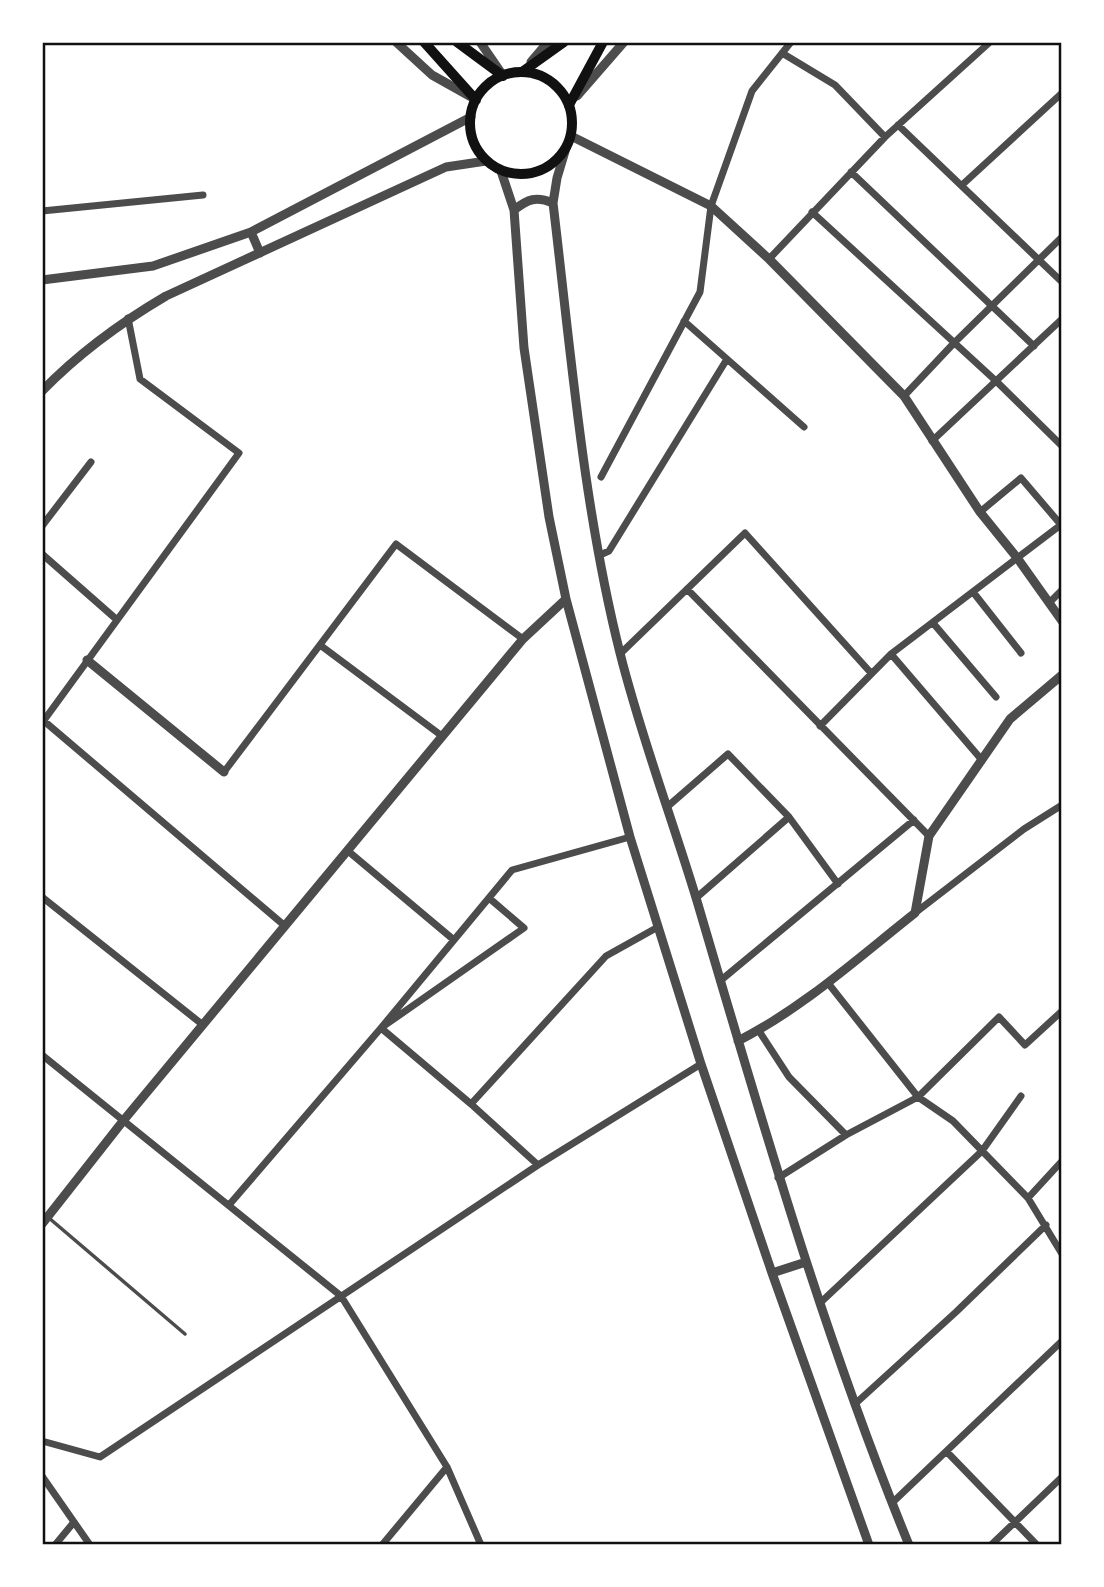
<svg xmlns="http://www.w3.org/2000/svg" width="1104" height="1587" viewBox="0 0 1104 1587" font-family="Ubuntu,sans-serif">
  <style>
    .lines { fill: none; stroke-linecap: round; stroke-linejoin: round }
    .service { stroke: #4c4c4c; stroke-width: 3.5 }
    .minor { stroke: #4c4c4c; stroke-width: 7 }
    .tertiary { stroke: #4c4c4c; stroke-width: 9 }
    .secondary { stroke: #111; stroke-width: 10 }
    .primary { stroke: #111; stroke-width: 10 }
    .neatline { fill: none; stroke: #111; stroke-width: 2.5 }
  </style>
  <rect width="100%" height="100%" fill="#fff"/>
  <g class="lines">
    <!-- service -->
    <path class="service" d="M 49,1218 L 185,1334"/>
    <!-- minor -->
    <path class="minor" d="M 782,53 L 835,85 L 885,137
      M 898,125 L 1062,282
      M 851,172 L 1034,346
      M 962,185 L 1062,93
      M 42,211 L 203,195
      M 812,212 L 996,381 L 1062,446
      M 769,259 L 885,137 L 990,42
      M 727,359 L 804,427
      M 904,396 L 954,343 L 1062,237
      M 932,441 L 1062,319
      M 601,477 L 700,292 L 711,206 L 752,91 L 791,42
      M 980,512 L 1021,478 L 1062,526
      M 42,526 L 91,462
      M 42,554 L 116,619
      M 600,555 L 609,551 L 727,359 L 684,321
      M 687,589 L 929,836
      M 973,592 L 1021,653
      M 1050,602 L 1062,590
      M 933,623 L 996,697
      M 320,645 L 442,736
      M 620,654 L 745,533 L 871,673
      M 891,654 L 981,759
      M 44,721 L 285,926
      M 42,723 L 239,453 L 140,379 L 128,318
      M 820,726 L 891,654 L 1062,524
      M 224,772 L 396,544 L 523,639
      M 667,807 L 728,754 L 789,817 L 838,884
      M 348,851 L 454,940
      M 42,897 L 203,1025
      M 489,898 L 524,928 L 381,1028 L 471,1104 L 538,1165
      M 696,898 L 789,817
      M 915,913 L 1024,829 L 1062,805
      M 720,981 L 914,820
      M 828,983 L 918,1097 L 953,1121 L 1028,1198 L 1062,1254
      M 759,1031 L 789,1077 L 846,1135
      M 42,1055 L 341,1296 L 447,1467 L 481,1545
      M 471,1104 L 606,956 L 658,927
      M 778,1178 L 846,1135 L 918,1097 L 999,1017 L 1025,1045 L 1062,1011
      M 1028,1198 L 1062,1161
      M 229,1205 L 381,1028 L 512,870 L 630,837
      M 820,1303 L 982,1151 L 1021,1096
      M 855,1404 L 956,1312 L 1046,1225
      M 42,1441 L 100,1457 L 538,1165 L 701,1064
      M 947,1452 L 1037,1545
      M 42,1476 L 90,1545
      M 892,1503 L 1062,1341
      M 55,1545 L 74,1522
      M 382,1545 L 447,1467
      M 991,1545 L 1062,1477"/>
    <!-- tertiary -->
    <path class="tertiary" d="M 396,42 L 432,75 L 473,98
      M 480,42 L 502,74
      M 531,62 L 548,42
      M 577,96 L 624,42
      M 571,136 L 711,206 L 769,259 L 904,396 L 980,512 L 1018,559 L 1062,621
      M 566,148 L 557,178 L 553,203 C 571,353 583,506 620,653 C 641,737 672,818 697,901 C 761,1118 823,1335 909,1545
      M 501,171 L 514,210 L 524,348 L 549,517 L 566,599 L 630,837 L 701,1064 L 772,1273 L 869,1545
      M 514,210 C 528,199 536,196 553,203
      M 251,232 L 260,253
      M 42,280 L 153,266 L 251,232 L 471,117
      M 42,391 C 79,353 120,323 166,296 L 446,167 L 486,161
      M 87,660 L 224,772
      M 738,1041 C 803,1008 858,958 915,913 L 929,836 L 1010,719 L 1062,675
      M 42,1224 L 123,1121 L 523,639 L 566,599
      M 772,1273 L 806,1262"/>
    <!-- secondary -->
    <path class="secondary" d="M 424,42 L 476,100
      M 457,42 L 503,76
      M470 123a51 51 0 1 1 102 0a51 51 0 1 1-102 0Z"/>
    <!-- primary -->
    <path class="primary" d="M 522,72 L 564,42
      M 569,105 L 603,42"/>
  </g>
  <!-- border -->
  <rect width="1104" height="1587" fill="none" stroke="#ffffff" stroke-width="88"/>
  <rect x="44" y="44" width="1016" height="1499" class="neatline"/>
</svg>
